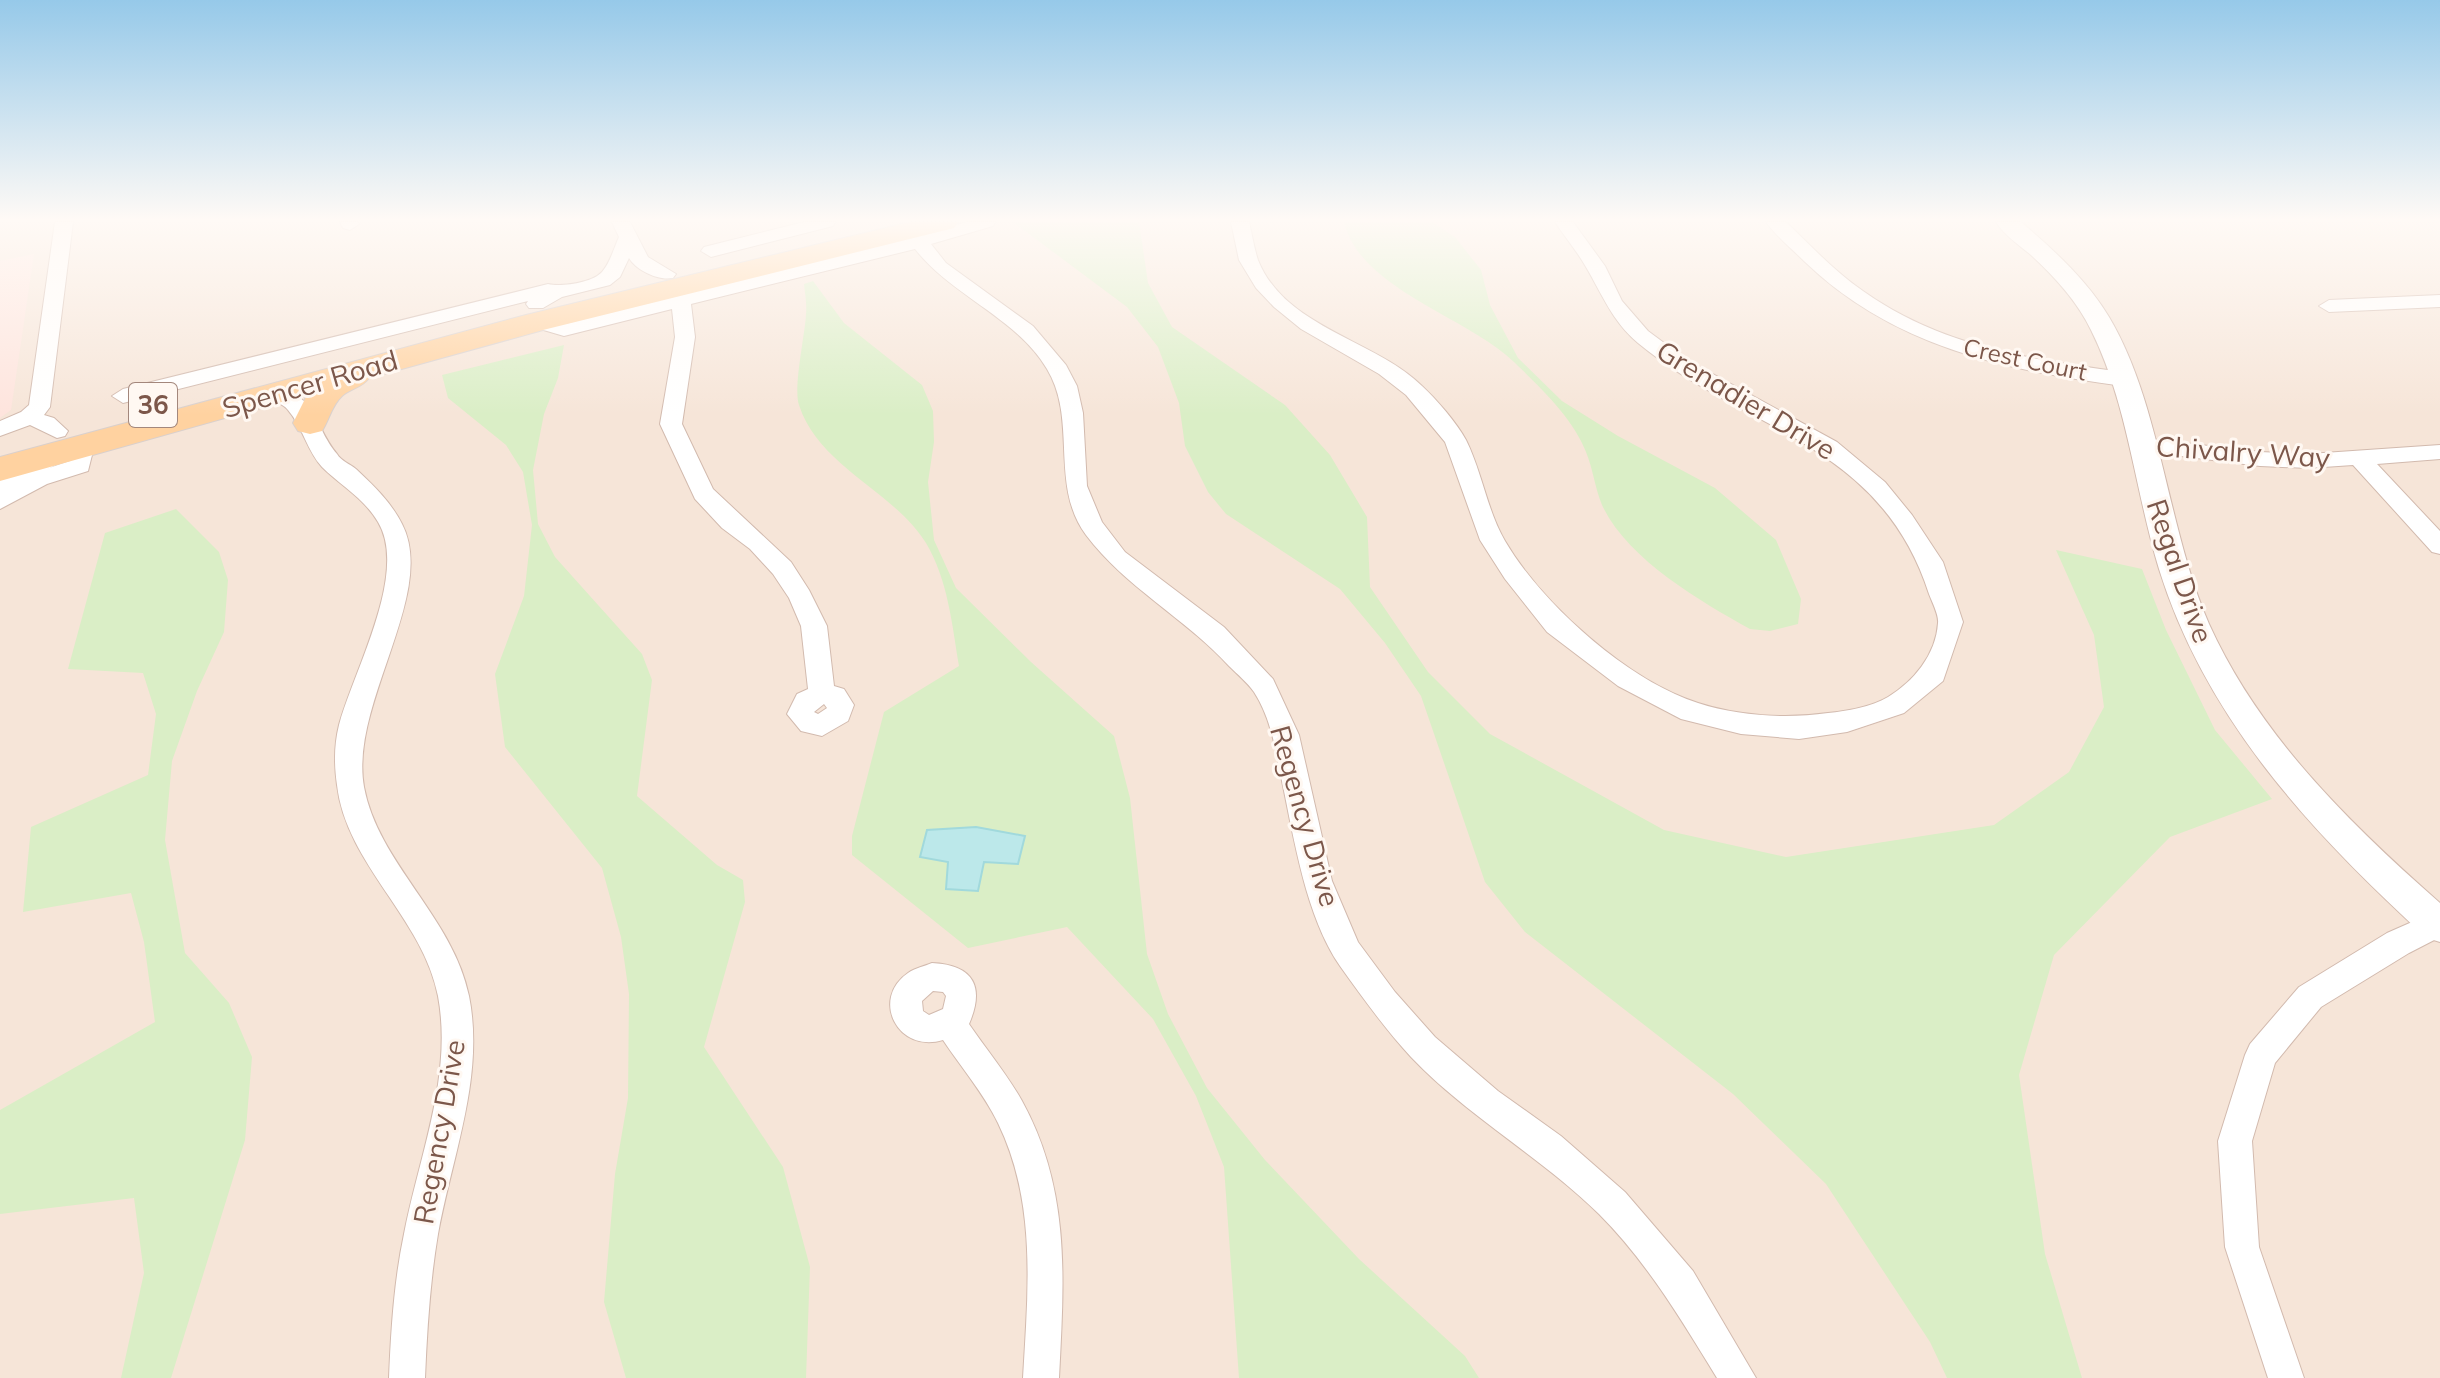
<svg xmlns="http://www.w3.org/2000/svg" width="2440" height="1378" viewBox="0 0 2440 1378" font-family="Mulish,sans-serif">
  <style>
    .residential { fill: #f6e5d8 }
    .commercial { fill: #fee4dd }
    .green { fill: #daeec6 }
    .water { fill: #bce8ea; stroke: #a1d9dc; stroke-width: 2 }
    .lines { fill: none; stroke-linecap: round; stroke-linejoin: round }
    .minor-casing { stroke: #d2baae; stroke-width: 2 }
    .tertiary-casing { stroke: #d2baae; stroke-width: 2 }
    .primary-casing { stroke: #dad0cc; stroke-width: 2 }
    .minor { fill: #fff; fill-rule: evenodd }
    .tertiary { fill: #fff; fill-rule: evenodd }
    .primary { fill: #ffd2a0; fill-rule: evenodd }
    .labels { text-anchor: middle; stroke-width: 6; stroke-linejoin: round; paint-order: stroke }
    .far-street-label { font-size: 24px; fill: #7c574a; stroke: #fff8f2 }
    .shield { fill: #fff8f2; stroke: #a3877c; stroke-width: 2 }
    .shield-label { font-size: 26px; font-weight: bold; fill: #7c574a }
    .street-label { font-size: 28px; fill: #7c574a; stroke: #fff8f2 }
  </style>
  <rect width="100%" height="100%" fill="#fef4ea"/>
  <!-- residential -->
  <path class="residential" d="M 0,222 L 2440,222 L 2440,1378 L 0,1378 Z"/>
  <!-- commercial -->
  <path class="commercial" d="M 34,254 L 11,410 L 0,418 L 0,261 Z"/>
  <!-- green -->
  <path class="green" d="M 1013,222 L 1139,222 L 1148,283 L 1172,327 L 1285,405 L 1330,455 L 1367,517 L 1370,587 L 1428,672 L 1490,734 L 1664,830 L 1786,857 L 1994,825 L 2069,772 L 2104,707 L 2094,635 L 2056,550 L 2142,569 L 2166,630 L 2215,730 L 2272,799 L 2170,837 L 2054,955 L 2019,1075 L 2045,1254 L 2082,1378 L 1947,1378 L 1930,1342 L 1826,1184 L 1733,1094 L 1525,932 L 1485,882 L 1421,696 L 1385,643 L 1340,589 L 1226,514 L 1208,492 L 1185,446 L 1179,403 L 1158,347 L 1127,307 Z
    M 1344,222 L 1432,222 L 1455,237 L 1481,270 L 1490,305 L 1518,358 L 1562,401 L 1618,436 L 1715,488 L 1776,540 L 1801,599 L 1798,624 L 1770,631 L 1750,629 C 1700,601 1627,559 1602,505 C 1595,488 1593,469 1586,452 C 1573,418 1540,387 1514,362 C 1466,316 1360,289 1344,222 Z
    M 813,281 L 844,323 L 922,385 L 933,411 L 934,442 L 928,482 L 934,540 L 956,588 L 1031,662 L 1114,736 L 1130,798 L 1147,954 L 1168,1014 L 1207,1088 L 1265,1160 L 1359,1259 L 1465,1356 L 1479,1378 L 1239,1378 L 1224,1167 L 1196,1096 L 1153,1019 L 1067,927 L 968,948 L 852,855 L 852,836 L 884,712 L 959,666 C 952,624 948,580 926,543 C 893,490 819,467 799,405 C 793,388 805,335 806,314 C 807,304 805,294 804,284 Z
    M 564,345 L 558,378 L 544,414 L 533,470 L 538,524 L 555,557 L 642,654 L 652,680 L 637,796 L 717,865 L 743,880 L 745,902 L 704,1047 L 783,1167 L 810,1267 L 806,1378 L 626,1378 L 604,1302 L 615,1174 L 628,1098 L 629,994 L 621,937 L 602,868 L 505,747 L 495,674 L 524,596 L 532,525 L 523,472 L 506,445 L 448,398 L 442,375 Z
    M 176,509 L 219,552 L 228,580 L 224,632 L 197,691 L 172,761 L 165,840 L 185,953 L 229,1003 L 252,1057 L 245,1140 L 171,1378 L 121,1378 L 144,1273 L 134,1198 L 0,1214 L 0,1110 L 155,1022 L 144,942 L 131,893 L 23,912 L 31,827 L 148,775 L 156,714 L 143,673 L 68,669 L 105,533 Z"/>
  <!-- water -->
  <path class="water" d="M 976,827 L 1025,836 L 1018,864 L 984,862 L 978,891 L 946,889 L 948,862 L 920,857 L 927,830 Z"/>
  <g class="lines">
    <!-- minor casing -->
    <g class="minor-casing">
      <path id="minor" d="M 55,222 L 73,222 L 50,407 L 44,415 L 54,418 L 68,431 L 65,436 L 57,438 L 30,425 L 0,436 L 0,421 L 21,412 L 29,405 Z
        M 340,222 L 358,222 L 359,224 L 350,230 L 343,228 Z
        M 612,222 L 630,222 L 648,257 L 676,274 L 673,278 C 658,281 636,270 629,258 L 620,277 L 610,285 L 562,297 L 543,308 L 529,308 L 526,304 L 528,301 L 123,403 L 112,396 L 123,389 L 548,284 C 561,287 592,283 602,272 C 610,263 614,248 619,237 Z
        M 804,222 L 835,222 L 833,226 L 711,257 L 701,251 L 704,247 Z
        M 967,222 L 995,222 L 993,226 L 931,244 L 946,263 L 1033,326 L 1066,365 L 1077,386 L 1083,413 L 1087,486 L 1102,522 L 1125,552 L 1224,627 L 1273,679 L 1299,735 L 1332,881 L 1358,942 L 1395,992 L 1435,1037 L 1498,1091 L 1561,1136 L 1625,1192 L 1693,1271 L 1756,1378 L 1717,1378 C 1682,1321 1647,1262 1599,1214 C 1541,1157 1467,1116 1411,1057 C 1385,1029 1362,997 1340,966 C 1306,917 1294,839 1282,781 C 1276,751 1271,718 1254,692 C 1248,683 1237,674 1229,666 C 1185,618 1125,587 1086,535 C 1049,485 1078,420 1047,369 C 1017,318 952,296 915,249 L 691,304 L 695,337 L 682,424 L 713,489 L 791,562 L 809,590 L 827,626 L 834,686 L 844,689 L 854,705 L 848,721 L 822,736 L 801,731 L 787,714 L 797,694 L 808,689 L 801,626 L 789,598 L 773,574 L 750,549 L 722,528 L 695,499 L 660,424 L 675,337 L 672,309 L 564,336 L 530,326 L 527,322 L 537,316 L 565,324 ZM 824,704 L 827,708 L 818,714 L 814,712 Z
        M 1231,222 L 1249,222 C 1252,234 1254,248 1258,260 C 1285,328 1374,339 1422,386 C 1437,400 1456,422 1466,440 C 1482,472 1487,510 1505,541 C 1542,604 1628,681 1698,703 C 1738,716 1786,719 1828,713 C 1847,711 1871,707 1888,697 C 1913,682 1936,655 1938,623 C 1939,615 1932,602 1929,594 C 1880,441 1744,431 1638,343 C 1612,321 1602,294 1586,267 C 1577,251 1565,237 1555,222 L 1573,222 L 1605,266 L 1622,301 L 1648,331 L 1687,360 L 1837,442 L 1885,482 L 1912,515 L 1943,562 L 1963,622 L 1943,681 L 1904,713 L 1847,732 L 1799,739 L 1741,734 L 1681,719 L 1618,686 L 1547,632 L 1505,579 L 1480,540 L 1445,442 L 1406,395 L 1379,374 L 1301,329 L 1274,307 L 1256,288 L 1239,260 Z
        M 1766,222 L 1786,222 C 1811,246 1834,271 1863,291 C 1940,346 2031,360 2123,372 L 2134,379 L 2123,386 C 2005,370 1893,347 1804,261 C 1792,249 1776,236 1766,222 Z
        M 2440,295 L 2440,307 L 2329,312 L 2319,306 L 2329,300 Z
        M 275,386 C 319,398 313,425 337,454 C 341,461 350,464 356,469 C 373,485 391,502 402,524 C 438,593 349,704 364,787 C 378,863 453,917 469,996 C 485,1076 452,1156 438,1234 C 430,1281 427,1330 425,1378 L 389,1378 C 391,1330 394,1281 404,1234 C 419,1156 453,1076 438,996 C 423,918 346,864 337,785 C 334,764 334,745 339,725 C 353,672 409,573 378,522 C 364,498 340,485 322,467 C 307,451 303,427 288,410 C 282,402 270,402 264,393 Z
        M 2141,438 L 2260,452 L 2309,454 L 2440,445 L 2440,459 L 2377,464 L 2440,531 L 2440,554 L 2432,552 L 2353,465 L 2309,468 L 2260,466 L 2133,450 L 2130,445 L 2133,440 Z
        M 83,440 L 91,442 L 94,447 L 88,471 L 47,484 L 0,509 L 0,491 L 31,474 L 70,461 L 75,442 Z
        M 2437,911 L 2440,912 L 2440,937 L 2409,953 L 2321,1007 L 2275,1063 L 2252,1141 L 2259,1247 L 2304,1378 L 2268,1378 L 2225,1247 L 2218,1141 L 2245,1055 L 2250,1044 L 2299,987 L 2387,933 Z
        M 932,963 C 974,965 985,987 969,1024 C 986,1049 1007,1074 1022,1101 C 1071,1190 1064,1280 1059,1378 L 1023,1378 C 1028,1291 1037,1203 998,1123 C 984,1094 961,1067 943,1040 C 898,1054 870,999 908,973 C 915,968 925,966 932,963 ZM 933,991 L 943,992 L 946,996 L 943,1009 L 929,1015 L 923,1011 L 922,1001 Z"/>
    </g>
    <!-- tertiary casing -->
    <g class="tertiary-casing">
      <path id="tertiary" d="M 1996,222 L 2021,222 L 2028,228 C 2058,254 2088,282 2109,317 C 2161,404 2167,528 2209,624 C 2259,735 2350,824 2440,903 L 2440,942 L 2427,938 C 2313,834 2206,720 2159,569 C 2135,491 2128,404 2091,330 C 2077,301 2055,277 2031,255 C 2019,245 2004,235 1996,222 Z
        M 51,447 L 61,450 L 65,456 L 61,462 L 0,495 L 0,473 Z"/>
    </g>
    <!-- primary casing -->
    <g class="primary-casing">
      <path id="primary" d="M 910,222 L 958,222 L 954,228 L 543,330 L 369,378 C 362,388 351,388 342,396 C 332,405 329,420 322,431 L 310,434 L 298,431 L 293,423 L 307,395 L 0,481 L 0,457 L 526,315 Z"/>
    </g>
    <!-- minor -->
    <use href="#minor" class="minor"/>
    <!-- tertiary -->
    <use href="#tertiary" class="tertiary"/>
    <!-- primary -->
    <use href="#primary" class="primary"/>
  </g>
  <!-- sky -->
  <linearGradient id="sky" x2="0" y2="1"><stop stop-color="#96c9e9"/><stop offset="0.53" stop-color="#fffaf6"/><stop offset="1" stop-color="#fffaf6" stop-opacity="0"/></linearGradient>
  <rect width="2440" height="415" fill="url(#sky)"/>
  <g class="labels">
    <!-- far-street labels -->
    <g class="far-street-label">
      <text transform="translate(2025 360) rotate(12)" y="8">Crest Court</text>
    </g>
    <!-- shield labels -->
    <rect class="shield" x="129" y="383" width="48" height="44" rx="6"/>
    <g class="shield-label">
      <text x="153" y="414">36</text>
    </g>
    <!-- street labels -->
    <g class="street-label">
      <text transform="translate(310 384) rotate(-16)" y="10">Spencer Road</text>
      <text transform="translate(1746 400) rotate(31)" y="10">Grenadier Drive</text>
      <text transform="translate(2243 452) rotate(4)" y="10">Chivalry Way</text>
      <text transform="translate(2180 571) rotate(71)" y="10">Regal Drive</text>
      <text transform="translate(1305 816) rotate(74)" y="10">Regency Drive</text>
      <text transform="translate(439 1132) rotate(-80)" y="10">Regency Drive</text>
    </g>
  </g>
</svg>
